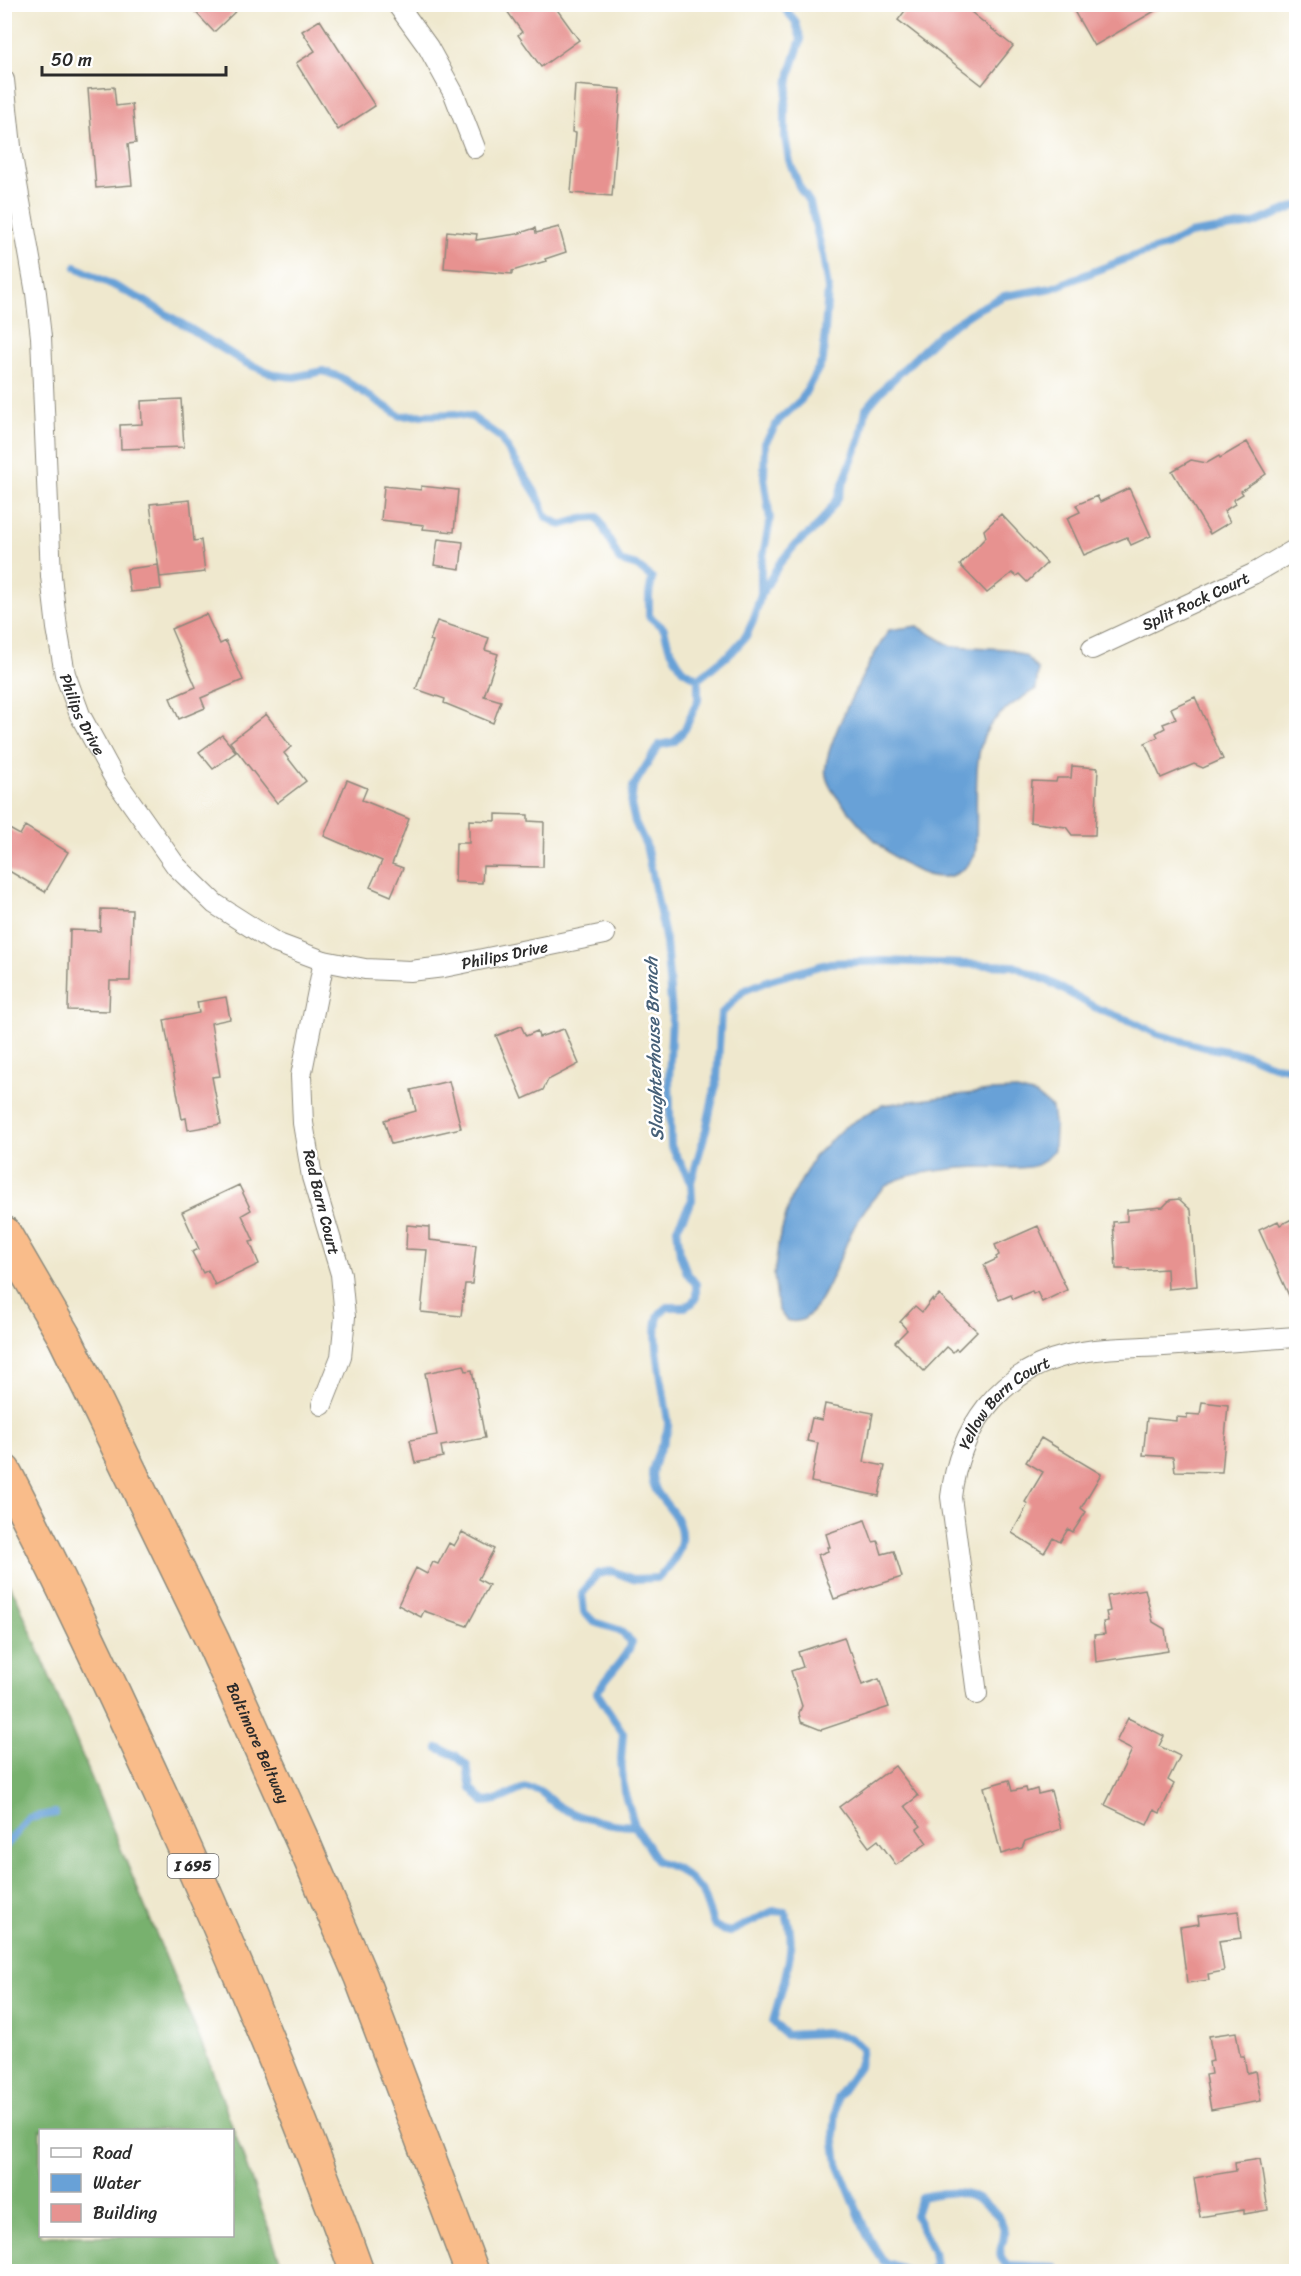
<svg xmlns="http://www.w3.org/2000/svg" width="1301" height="2276" viewBox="0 0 1301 2276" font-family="Sriracha,sans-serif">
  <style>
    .forest { fill: #78b16e; stroke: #526e4c; stroke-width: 1.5; fill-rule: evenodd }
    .water { fill: #68a1d7; stroke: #4a6681; stroke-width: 1.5 }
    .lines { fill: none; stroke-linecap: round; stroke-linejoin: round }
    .stream { stroke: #68a1d7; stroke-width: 8 }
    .building { fill: #e79290 }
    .minor-casing { stroke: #8d8a7c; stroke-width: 22 }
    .motorway-casing { stroke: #8d8a7c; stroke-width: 36 }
    .minor { stroke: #fff; stroke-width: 20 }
    .motorway { stroke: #f9bc8a; stroke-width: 33 }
    .labels { text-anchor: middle; stroke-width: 5; stroke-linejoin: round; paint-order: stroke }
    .shield { fill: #fff; stroke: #6b6b6b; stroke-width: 1.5 }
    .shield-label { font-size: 15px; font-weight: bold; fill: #2b2b2b }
    .street-label { font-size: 16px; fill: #2b2b2b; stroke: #fff }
    .water-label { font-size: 18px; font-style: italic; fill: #466078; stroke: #fff }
  </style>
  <rect width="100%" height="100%" fill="#fff"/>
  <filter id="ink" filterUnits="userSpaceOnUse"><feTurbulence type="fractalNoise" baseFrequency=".0167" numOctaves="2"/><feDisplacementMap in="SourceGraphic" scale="12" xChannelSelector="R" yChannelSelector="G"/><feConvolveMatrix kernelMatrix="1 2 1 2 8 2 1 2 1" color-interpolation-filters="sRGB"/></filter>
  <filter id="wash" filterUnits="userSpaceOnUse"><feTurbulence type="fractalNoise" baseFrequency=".008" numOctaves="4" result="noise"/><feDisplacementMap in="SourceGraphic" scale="24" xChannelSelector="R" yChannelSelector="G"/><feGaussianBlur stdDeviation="1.35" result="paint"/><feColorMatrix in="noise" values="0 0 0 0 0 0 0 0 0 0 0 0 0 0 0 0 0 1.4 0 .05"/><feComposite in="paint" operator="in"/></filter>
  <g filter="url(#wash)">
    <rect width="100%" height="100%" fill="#efe8ce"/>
    <!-- forest -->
    <path class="forest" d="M 5,1578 L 17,1598 L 210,2064 L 284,2271 L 5,2271 ZM 40,2130 L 232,2130 L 232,2236 L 40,2236 Z"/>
    <!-- water -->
    <path class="water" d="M 917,626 L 951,646 L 1008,649 L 1027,657 L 1038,670 L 1036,689 C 1020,699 1000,711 989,727 C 969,755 980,819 975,855 C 942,911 877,846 851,814 C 842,803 829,790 826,776 C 820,750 873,655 889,630 Z
      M 1017,1090 L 1036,1095 L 1052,1108 L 1055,1129 L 1054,1150 C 1050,1154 1046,1160 1041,1163 C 1030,1171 1001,1167 987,1167 C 964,1167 901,1172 885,1187 C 870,1200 859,1217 850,1235 C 841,1255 822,1308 804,1319 C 798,1322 792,1322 786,1320 L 778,1309 L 774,1275 L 779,1239 L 791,1199 L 814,1157 L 843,1128 L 882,1105 L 989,1091 Z"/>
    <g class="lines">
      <!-- stream -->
      <path class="stream" d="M 781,4 L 795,21 L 801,39 L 790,73 L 785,106 L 785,137 L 789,160 L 799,186 L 810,203 L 823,256 L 828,289 L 823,360 L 801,400 L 779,420 L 765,443 L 764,477 L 770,520 L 761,566 L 761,594 L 753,621 L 746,636 L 732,652 L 698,679 L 698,700 L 685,729 L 674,742 L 659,745 L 633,787 L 631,805 L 635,822 L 646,845 L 666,942 L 672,1015 L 669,1080 L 671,1146 L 691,1182 L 692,1200 L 677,1228 L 680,1254 L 687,1273 L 696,1284 L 696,1297 L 692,1303 L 685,1307 L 667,1307 C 662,1311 658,1314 657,1321 C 653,1344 665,1397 668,1422 C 670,1437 652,1457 652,1475 C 653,1491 662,1498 671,1510 C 691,1537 679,1558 658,1578 L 633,1579 L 612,1571 L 597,1574 L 582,1594 L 584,1612 L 594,1622 L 619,1630 L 632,1642 C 625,1662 606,1674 597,1693 L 623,1733 L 621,1760 L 624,1791 L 635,1826 L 657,1861 L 678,1869 L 701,1889 L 714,1925 L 722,1930 L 730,1932 L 773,1911 L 785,1912 C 800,1948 781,1986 773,2022 L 786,2035 L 827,2033 L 851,2038 L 862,2049 L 859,2066 L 837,2098 L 834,2134 L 838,2164 L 869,2239 L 884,2262 L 912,2272
        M 76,267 L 143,300 L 246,363 L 275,375 L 294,377 L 323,371 L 340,377 L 400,416 L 455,414 L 472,417 L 500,437 L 538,497 L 546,517 L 561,525 L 584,518 L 598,517 L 620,561 L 637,566 L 652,578 L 649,595 L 649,616 L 664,629 L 669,647 L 682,669 L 698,679
        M 763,592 L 779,564 L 796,544 L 817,527 L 837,500 L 861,436 L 866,409 L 886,386 L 941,333 L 978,309 L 1004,296 L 1052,288 L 1131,257 L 1166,246 L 1189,234 L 1252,224 L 1296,206
        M 691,1182 L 706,1130 L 717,1079 L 721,1014 L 743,991 L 770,980 L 830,963 L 885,961 L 1014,966 L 1048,981 L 1098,1009 L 1133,1022 L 1157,1034 L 1204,1047 L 1248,1055 L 1274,1066 L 1296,1069
        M 438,1748 L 455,1755 L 467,1766 L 471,1788 L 484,1802 C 503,1802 516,1788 527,1788 C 541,1787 547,1799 558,1806 C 579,1819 610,1825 635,1826
        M 4,1848 L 29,1818 L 55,1813
        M 928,2272 L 935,2265 L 933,2251 L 915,2215 L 921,2197 C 935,2194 949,2191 963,2194 C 980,2197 1006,2215 1004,2235 C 1003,2249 995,2251 1006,2265 L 1055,2267"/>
    </g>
    <g id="blocks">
      <!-- building -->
      <path class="building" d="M 188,4 L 243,4 L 214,32 Z
        M 502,4 L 553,4 L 579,40 L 541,67 L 518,35 L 522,32 Z
        M 910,4 L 961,4 L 1013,46 L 982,85 L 898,20 Z
        M 1070,4 L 1167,4 L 1094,46 Z
        M 320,20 L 375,106 L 338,130 L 296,63 L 315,51 L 302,31 Z
        M 575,85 L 621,89 L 612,196 L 571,193 L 576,133 L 572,132 Z
        M 114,87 L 116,106 L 132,104 L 136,143 L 128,144 L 132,185 L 96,188 L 88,89 Z
        M 559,227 L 566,252 L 545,259 L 546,261 L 512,271 L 512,274 L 444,268 L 447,231 L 477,234 L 476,240 L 517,234 L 535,228 L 536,233 Z
        M 181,399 L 184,447 L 121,449 L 120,425 L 142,424 L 141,401 Z
        M 1247,442 L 1266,474 L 1241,491 L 1243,494 L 1233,500 L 1235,504 L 1224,511 L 1230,522 L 1210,534 L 1172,471 L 1191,460 L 1207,463 L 1219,456 L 1220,458 Z
        M 384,486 L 421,490 L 421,486 L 458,490 L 454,532 L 423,529 L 424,525 L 381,520 Z
        M 1129,488 L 1151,536 L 1131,545 L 1127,537 L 1084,555 L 1067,518 L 1080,512 L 1076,505 L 1097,496 L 1100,502 Z
        M 190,500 L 194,541 L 201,540 L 205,572 L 160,577 L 150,504 Z
        M 1001,514 L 1047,563 L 1027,582 L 1019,574 L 1016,576 L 1012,573 L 987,593 L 960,565 L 986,537 L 984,530 Z
        M 438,539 L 463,542 L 460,569 L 434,565 Z
        M 158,565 L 161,589 L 130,592 L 127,569 Z
        M 206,614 L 220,644 L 226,641 L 243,680 L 201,698 L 205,708 L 179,719 L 170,698 L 196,687 L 171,629 Z
        M 437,621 L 489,638 L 485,650 L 498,654 L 484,696 L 501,701 L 493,723 L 444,703 L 445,699 L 416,689 L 433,641 L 430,640 Z
        M 1195,697 L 1223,759 L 1203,768 L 1194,764 L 1161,778 L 1145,743 L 1158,737 L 1156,733 L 1165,728 L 1163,724 L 1176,719 L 1171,708 Z
        M 266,714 L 291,747 L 284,753 L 306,781 L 277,803 L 230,742 Z
        M 222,735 L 236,752 L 213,769 L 199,752 Z
        M 1072,766 L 1098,768 L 1095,835 L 1072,835 L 1066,827 L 1030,822 L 1032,781 L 1056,782 L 1057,778 L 1071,778 Z
        M 347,780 L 367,788 L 362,800 L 409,819 L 392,864 L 403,868 L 391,896 L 370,887 L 382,861 L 324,836 Z
        M 496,814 L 528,815 L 528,821 L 544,822 L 543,867 L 483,866 L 482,883 L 455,882 L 456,843 L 469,843 L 469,820 L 496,821 Z
        M 4,826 L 20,835 L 25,826 L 68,852 L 45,892 L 4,868 Z
        M 101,909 L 132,910 L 130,981 L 110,981 L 109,1011 L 68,1010 L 70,930 L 100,931 Z
        M 226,997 L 230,1019 L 211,1023 L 220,1076 L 212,1077 L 221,1124 L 188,1130 L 186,1118 L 182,1119 L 164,1020 L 199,1013 L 197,1002 Z
        M 521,1026 L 526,1036 L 537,1031 L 539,1037 L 564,1029 L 579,1064 L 548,1080 L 543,1090 L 523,1099 L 496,1036 Z
        M 449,1081 L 461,1128 L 391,1144 L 384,1120 L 416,1111 L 411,1090 Z
        M 239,1185 L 251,1210 L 242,1215 L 254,1241 L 250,1242 L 259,1264 L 215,1285 L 208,1270 L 203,1273 L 192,1252 L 199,1249 L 182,1212 Z
        M 1179,1199 L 1191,1210 L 1197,1286 L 1168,1289 L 1167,1269 L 1131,1271 L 1130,1269 L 1116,1269 L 1113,1222 L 1127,1221 L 1127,1210 L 1163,1207 L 1170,1200 Z
        M 1296,1217 L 1296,1311 L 1259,1230 L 1278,1221 L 1280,1225 Z
        M 407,1225 L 429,1227 L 429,1240 L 476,1245 L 472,1284 L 465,1284 L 461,1316 L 421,1312 L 427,1250 L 406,1249 Z
        M 1038,1226 L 1067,1290 L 1042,1302 L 1037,1292 L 1033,1294 L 1032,1291 L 1013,1299 L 1011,1295 L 999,1300 L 984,1265 L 997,1259 L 996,1257 L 999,1255 L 995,1245 Z
        M 939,1295 L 977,1331 L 958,1350 L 956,1349 L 953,1352 L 947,1347 L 924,1371 L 895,1342 L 907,1330 L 900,1322 L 915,1306 L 922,1312 L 932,1299 L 933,1301 Z
        M 464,1365 L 466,1371 L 472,1370 L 485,1438 L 441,1446 L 443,1457 L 415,1463 L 410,1440 L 437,1435 L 425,1373 Z
        M 1202,1402 L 1228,1405 L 1222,1472 L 1175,1471 L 1173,1457 L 1143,1455 L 1147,1418 L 1176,1421 L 1176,1417 L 1187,1418 L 1187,1414 L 1200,1415 Z
        M 825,1404 L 873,1413 L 864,1462 L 885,1466 L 879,1496 L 811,1482 L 818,1443 L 807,1441 L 812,1418 L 822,1420 Z
        M 1041,1438 L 1101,1474 L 1081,1508 L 1086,1512 L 1073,1532 L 1068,1529 L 1060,1542 L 1053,1538 L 1044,1553 L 1012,1533 L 1028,1504 L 1025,1502 L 1043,1472 L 1026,1462 Z
        M 865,1520 L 873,1542 L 878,1541 L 882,1554 L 894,1551 L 902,1577 L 834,1599 L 818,1555 L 828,1551 L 827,1547 L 830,1547 L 826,1534 Z
        M 462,1532 L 494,1549 L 478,1579 L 489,1585 L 467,1626 L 424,1611 L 421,1617 L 398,1605 L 416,1568 L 427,1574 L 433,1562 L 438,1564 L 449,1543 L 454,1546 Z
        M 1145,1589 L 1153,1622 L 1165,1629 L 1168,1651 L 1096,1662 L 1094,1635 L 1105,1634 L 1103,1622 L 1108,1621 L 1106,1612 L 1110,1611 L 1107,1596 Z
        M 844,1637 L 849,1652 L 851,1652 L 862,1685 L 879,1679 L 889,1707 L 821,1730 L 801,1722 L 799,1713 L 802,1706 L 791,1671 L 803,1667 L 798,1652 Z
        M 1128,1718 L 1164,1736 L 1159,1746 L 1180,1756 L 1168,1780 L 1174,1784 L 1160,1813 L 1154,1810 L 1147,1825 L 1105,1805 L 1132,1750 L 1116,1742 Z
        M 895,1766 L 918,1796 L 905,1806 L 921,1826 L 917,1829 L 927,1843 L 896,1865 L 878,1840 L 869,1847 L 839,1807 Z
        M 1009,1780 L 1012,1791 L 1026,1788 L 1027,1792 L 1037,1789 L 1038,1794 L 1051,1791 L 1061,1829 L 1025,1841 L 1022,1848 L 1001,1854 L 984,1787 Z
        M 1238,1911 L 1241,1938 L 1219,1941 L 1224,1971 L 1208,1974 L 1209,1980 L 1187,1983 L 1180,1927 L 1199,1924 L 1198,1916 Z
        M 1236,2032 L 1240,2056 L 1244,2056 L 1247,2073 L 1255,2071 L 1261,2101 L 1211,2110 L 1205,2075 L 1211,2074 L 1209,2062 L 1213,2061 L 1209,2036 Z
        M 1260,2159 L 1268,2210 L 1244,2214 L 1244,2210 L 1200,2217 L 1194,2178 L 1236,2171 L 1235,2163 Z"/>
    </g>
  </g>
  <g filter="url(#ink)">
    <use href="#blocks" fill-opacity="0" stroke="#8d8a7c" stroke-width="1.5"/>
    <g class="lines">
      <!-- minor casing -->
      <g class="minor-casing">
        <g id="minor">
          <path d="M 397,4 L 428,47 L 454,94 L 475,148"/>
          <path id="s1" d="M 4,80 L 12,156 L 36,293 L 41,337 L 51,576 L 57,628 L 65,674 L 80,715 L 116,781 L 176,866 L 215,904 L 276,943 L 324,961 L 365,969 L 410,971 L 444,967 L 605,934"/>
          <path id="s2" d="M 1092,649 L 1253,574 L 1296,549"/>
          <path d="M 322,1405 L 341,1357 L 345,1317 L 341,1274 L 312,1177 L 303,1123 L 301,1076 L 324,961"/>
          <path id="s3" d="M 977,1694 L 951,1497 C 959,1429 999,1372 1068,1355 C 1098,1347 1132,1348 1164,1346 C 1208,1343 1252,1340 1296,1337"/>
        </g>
      </g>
      <!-- motorway casing -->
      <g class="motorway-casing">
        <g id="motorway">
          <path id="s4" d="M 4,1233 L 65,1338 L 213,1642 L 303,1842 L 361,1977 L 472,2272"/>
          <path d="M 4,1471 C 62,1581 114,1693 166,1806 C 235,1959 300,2113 357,2272"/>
        </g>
      </g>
      <!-- minor -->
      <use href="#minor" class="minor"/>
      <!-- motorway -->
      <use href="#motorway" class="motorway"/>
    </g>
  </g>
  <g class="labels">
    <!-- shield labels -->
    <rect class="shield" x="167.5" y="1854" width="51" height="24" rx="4.5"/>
    <g class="shield-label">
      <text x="193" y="1871">I 695</text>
    </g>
    <!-- street labels -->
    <g class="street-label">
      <text dy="6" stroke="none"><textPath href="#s2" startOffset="114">Split Rock Court</textPath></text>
      <text dy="6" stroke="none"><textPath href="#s1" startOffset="642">Philips Drive</textPath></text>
      <text dy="6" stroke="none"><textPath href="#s1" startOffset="1182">Philips Drive</textPath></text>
      <text transform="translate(322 1202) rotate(76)" y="6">Red Barn Court</text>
      <text dy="6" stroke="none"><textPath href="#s3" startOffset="312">Yellow Barn Court</textPath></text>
      <text dy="6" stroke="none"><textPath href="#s4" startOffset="570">Baltimore Beltway</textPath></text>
    </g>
    <!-- water labels -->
    <g class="water-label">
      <text transform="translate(654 1049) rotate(-92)" y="6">Slaughterhouse Branch</text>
    </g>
  </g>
  <!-- margin -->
  <rect width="1301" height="2276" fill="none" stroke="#fff" stroke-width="24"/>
  <!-- legend -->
  <rect x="39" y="2129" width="195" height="108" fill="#ffffff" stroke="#aaaaaa" stroke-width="1.5"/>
  <rect x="51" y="2148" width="30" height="9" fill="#ffffff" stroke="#aaaaaa" stroke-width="1.5"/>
  <text x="93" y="2159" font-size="18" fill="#2b2b2b">Road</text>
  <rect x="51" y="2174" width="30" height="18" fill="#68a1d7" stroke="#aaaaaa" stroke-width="1.5"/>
  <text x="93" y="2189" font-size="18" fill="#2b2b2b">Water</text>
  <rect x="51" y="2204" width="30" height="18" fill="#e79290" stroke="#aaaaaa" stroke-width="1.5"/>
  <text x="93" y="2219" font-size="18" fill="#2b2b2b">Building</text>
  <!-- scale -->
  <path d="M42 66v9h184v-9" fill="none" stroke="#2b2b2b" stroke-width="3"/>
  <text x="51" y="66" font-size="18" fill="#2b2b2b" stroke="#ffffff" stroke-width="4.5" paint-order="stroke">50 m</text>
</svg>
